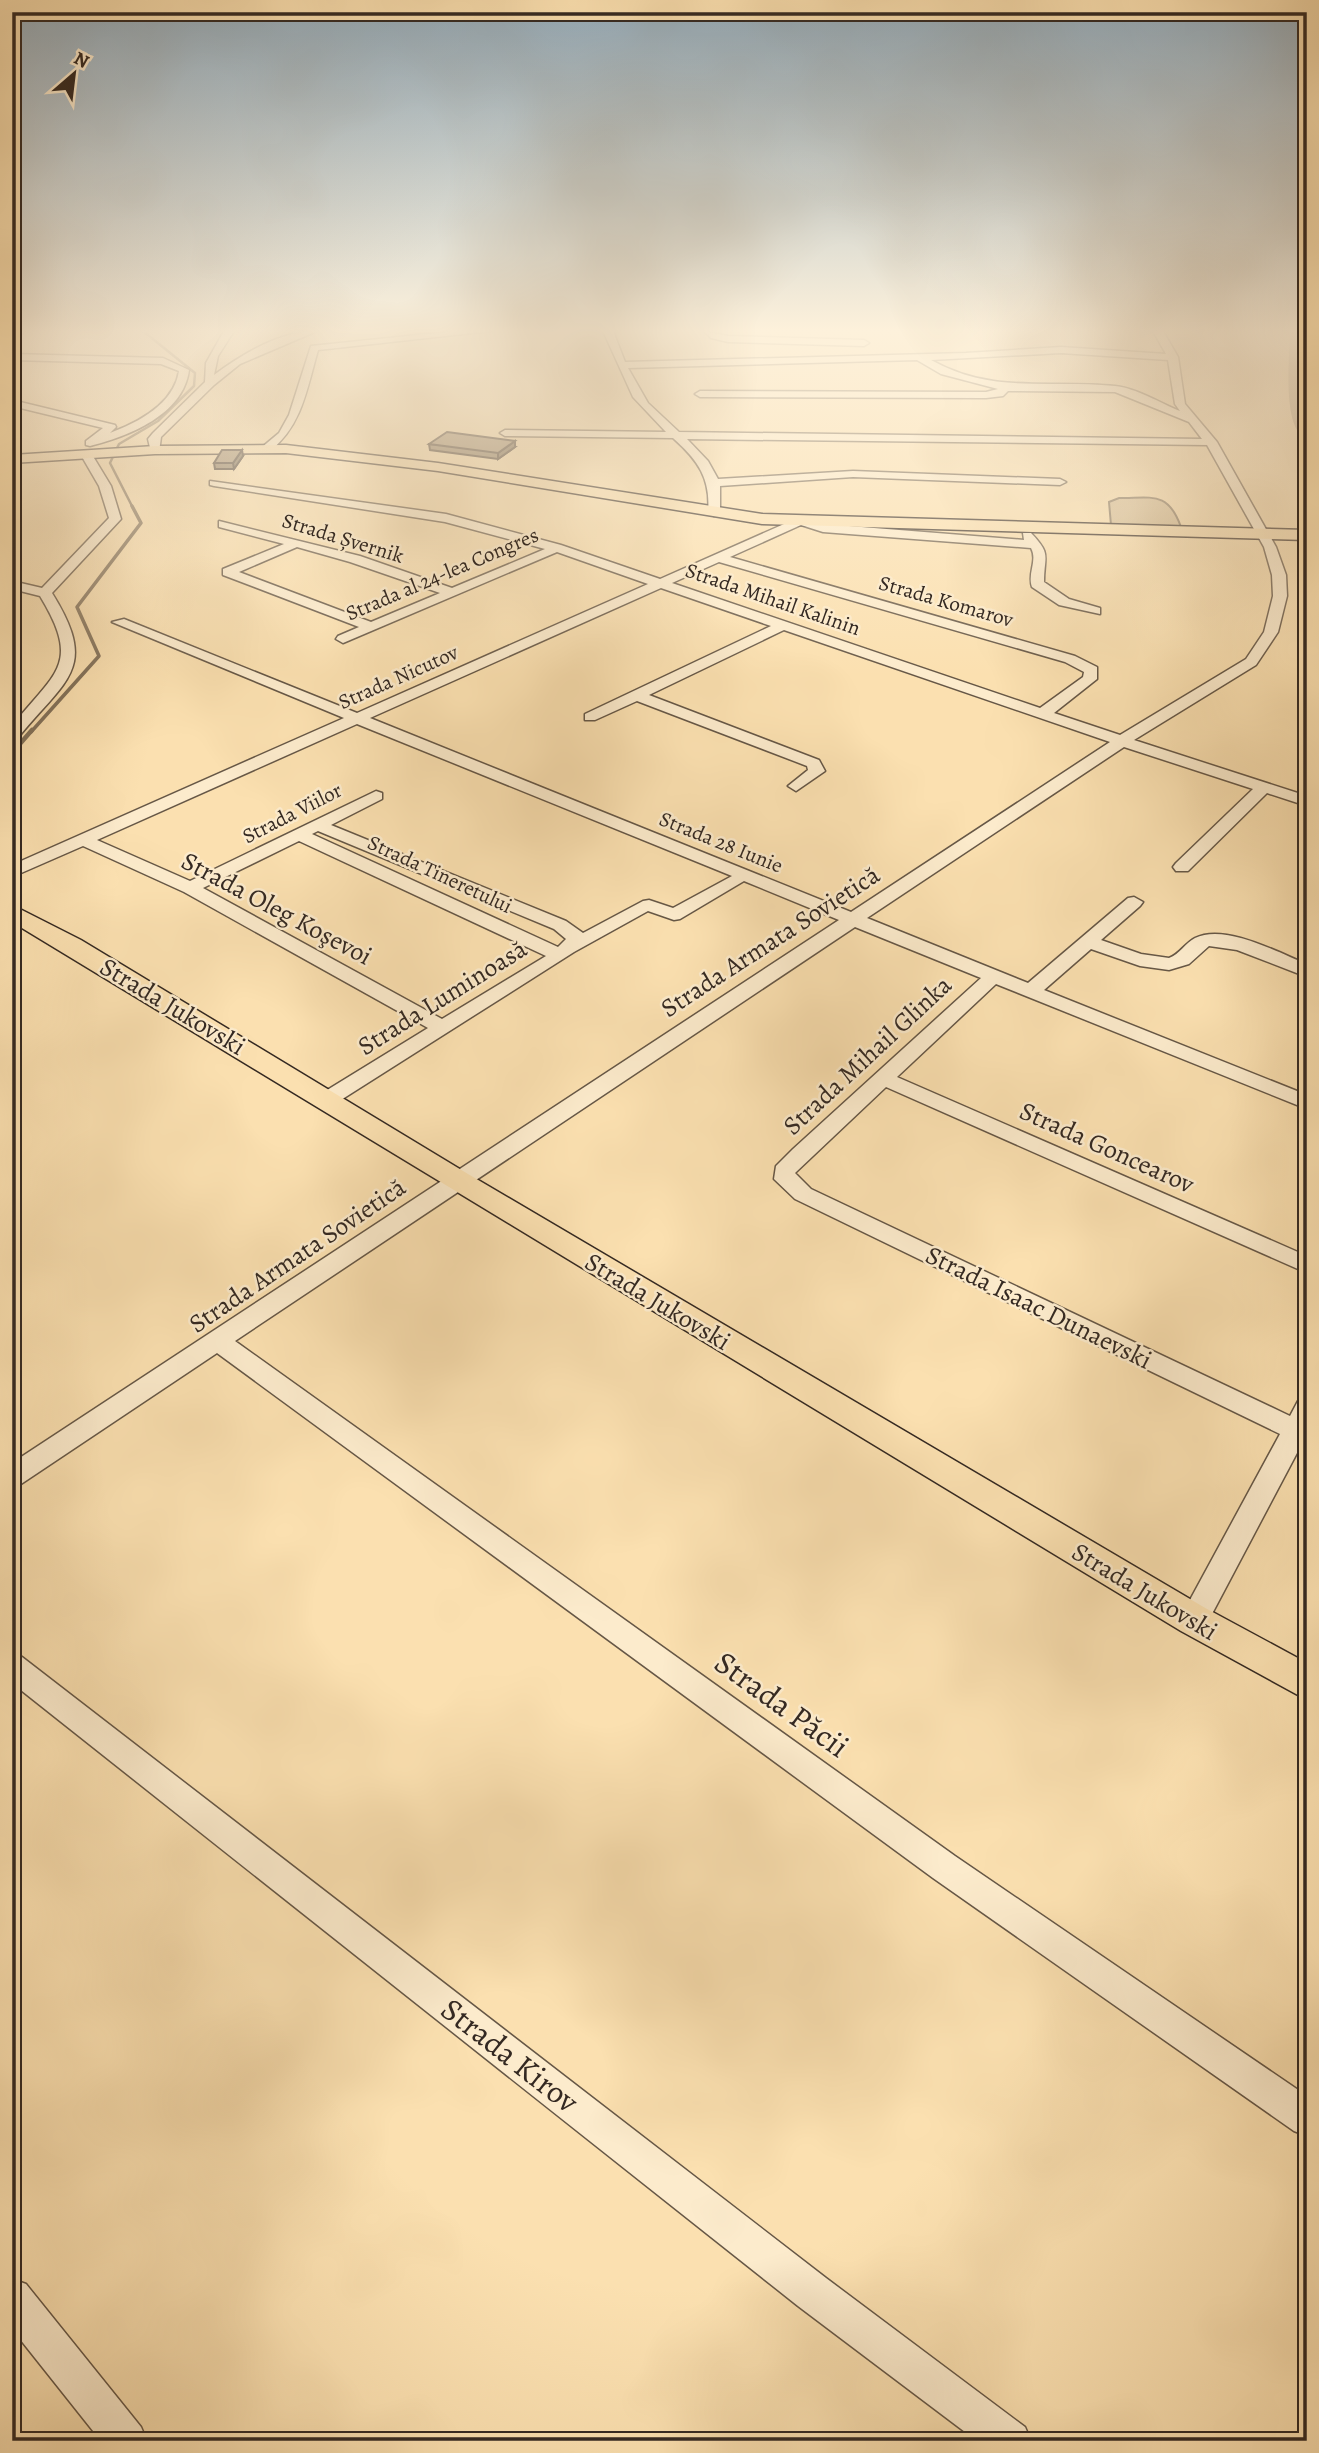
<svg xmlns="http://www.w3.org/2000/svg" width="1319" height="2453" viewBox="0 0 1319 2453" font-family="Alegreya,serif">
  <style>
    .green { fill: #d9c198; stroke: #86755d; stroke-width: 2 }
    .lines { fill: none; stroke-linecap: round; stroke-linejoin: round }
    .stream-far2 { stroke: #83725a; stroke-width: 2.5 }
    .stream-far1 { stroke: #83725a; stroke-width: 3.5 }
    .stream { stroke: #83725a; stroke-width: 4.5 }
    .river { fill: #b7a280; fill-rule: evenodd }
    .minor-casing { stroke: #665746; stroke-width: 3 }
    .major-casing { stroke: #342922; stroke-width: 3 }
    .minor { fill: #fcebcc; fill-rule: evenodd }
    .major { fill: #fbe0b0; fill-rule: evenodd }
    .wall { fill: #85755d; stroke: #342922; stroke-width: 2 }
    .shaded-wall { fill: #6c5f4c; stroke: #342922; stroke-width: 2 }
    .building { fill: #9b886c; stroke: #342922; stroke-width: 2 }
    .labels { text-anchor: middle; stroke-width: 5; stroke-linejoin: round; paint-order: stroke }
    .far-street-label { font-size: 21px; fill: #342922; stroke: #fcebcc }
    .street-label { font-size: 26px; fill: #342922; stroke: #fcebcc }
    .near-street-label { font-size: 32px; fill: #342922; stroke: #fcebcc }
  </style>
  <rect width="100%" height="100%" fill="#fbe0b0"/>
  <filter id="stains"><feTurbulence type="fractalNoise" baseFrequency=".00286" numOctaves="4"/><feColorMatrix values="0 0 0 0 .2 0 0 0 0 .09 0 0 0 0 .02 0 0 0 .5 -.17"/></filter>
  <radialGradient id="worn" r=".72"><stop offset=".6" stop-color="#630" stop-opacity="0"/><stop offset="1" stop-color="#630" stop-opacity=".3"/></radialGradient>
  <!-- green -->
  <path class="green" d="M 1119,498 C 1153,498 1168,491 1181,527 L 1111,525 L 1109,502 Z"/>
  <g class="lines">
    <!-- stream-far2 -->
    <path class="stream-far2" d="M 133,508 L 110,463 L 119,444 L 158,421 L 194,386 L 195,373 L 143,331"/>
    <!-- stream-far1 -->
    <path class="stream-far1" d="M 31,732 L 99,656 L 77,607 L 141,523 L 132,506"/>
    <!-- stream -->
    <path class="stream" d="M 12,753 L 32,730"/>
    <!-- river -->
    <path class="river" d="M 1290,331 L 1304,331 L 1303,406 L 1307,415 L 1307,438 C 1281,431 1290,353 1290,331 Z"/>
    <!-- minor casing -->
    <g class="minor-casing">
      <path id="minor" d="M 15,331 L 25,331 L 12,344 Z
        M 224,331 L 234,331 L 218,356 L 214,375 C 242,354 280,331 317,331 L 240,364 L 214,385 L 161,437 L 159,452 L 151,452 L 148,439 L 153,433 L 205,382 L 206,363 Z
        M 456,331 L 491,331 L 318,350 C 307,388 302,425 271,450 L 261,448 L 279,433 L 289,415 L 311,346 Z
        M 603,331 L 613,331 L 625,362 L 966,353 L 1061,347 L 1166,354 L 1153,331 L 1163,331 L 1178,357 L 1185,404 L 1217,442 L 1276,547 L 1286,575 L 1287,596 L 1278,632 L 1256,665 L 1134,740 L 1307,796 L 1307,806 L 1267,793 L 1188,871 L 1176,871 L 1173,867 L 1176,863 L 1253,789 L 1124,747 L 867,918 L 1028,983 L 1128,898 L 1134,897 L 1143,902 L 1140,906 L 1101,940 L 1141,954 L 1169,958 C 1180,954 1185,943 1195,938 C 1225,923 1279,953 1307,964 L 1307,977 L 1237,950 L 1209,946 L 1189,964 L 1169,970 L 1140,966 L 1091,949 L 1044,990 L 1307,1095 L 1307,1109 L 996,984 L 897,1077 L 1307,1256 L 1307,1273 L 886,1087 L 795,1173 L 811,1189 L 1290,1416 L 1298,1401 L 1307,1399 L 1307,1434 L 1204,1629 L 1194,1632 L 1184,1629 L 1180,1620 L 1184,1611 L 1280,1434 L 795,1199 L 774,1179 L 776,1166 L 793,1149 L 981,978 L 855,927 L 235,1341 L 955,1856 L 1307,2096 L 1307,2136 L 1294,2131 L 933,1878 L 217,1353 L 21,1484 L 12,1487 L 12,1463 L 839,920 L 744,881 L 680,919 L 674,920 L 648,911 L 574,952 L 333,1105 L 319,1105 L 316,1100 L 319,1095 L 428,1028 L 184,892 L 83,846 L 12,877 L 12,865 L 344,718 L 112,622 L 124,619 L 357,713 L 648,584 L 557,552 L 343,643 L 336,639 L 338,636 L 359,627 L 223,575 L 223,569 L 284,544 L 219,527 L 219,521 L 360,556 L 452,588 L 545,549 L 445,522 L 214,486 L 210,485 L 210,481 L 446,514 L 561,545 L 660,579 L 800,517 L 824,524 L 1024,540 L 1023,533 L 1031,533 C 1052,555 1044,555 1044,582 L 1069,599 L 1100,608 L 1100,614 L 1059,605 L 1032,587 C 1027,573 1038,561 1031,548 L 823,532 L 801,525 L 730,557 L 1075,656 L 1097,667 L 1097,679 L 1054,713 L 1120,735 L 1246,659 L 1264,632 L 1273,596 L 1272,575 L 1264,547 L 1207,445 L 687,439 L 708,461 L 718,479 L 853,471 L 1060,479 L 1066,482 L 1060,485 L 853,477 L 720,486 L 720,512 L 714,516 L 708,512 C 711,479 698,460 673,438 L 505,436 L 500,433 L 505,430 L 666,432 L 633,397 ZM 1061,353 L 1168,360 L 1175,404 L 1180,411 C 1160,403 1136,388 1115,386 C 1048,379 994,395 931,360 ZM 917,360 L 941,374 L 998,389 L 986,392 L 700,391 L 695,394 L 700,397 L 986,398 L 1003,396 L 1008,391 L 1115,392 L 1189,422 L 1202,439 L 679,432 L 648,403 L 628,368 ZM 297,547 L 350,562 L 440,593 L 371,622 L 239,572 ZM 719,562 L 1065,662 L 1084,672 L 1083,677 L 1040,708 L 672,583 ZM 661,588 L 771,626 L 585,714 L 585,720 L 595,720 L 637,701 L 807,766 L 808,770 L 788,786 L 796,791 L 825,771 L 819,760 L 649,695 L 784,630 L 1110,742 L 851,912 L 370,718 ZM 357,724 L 732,876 L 673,908 L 649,900 L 643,901 L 583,933 L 566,921 L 331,825 L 382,799 L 382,793 L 376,791 L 190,881 L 97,840 ZM 318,831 L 554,929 L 566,939 L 558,947 L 312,834 ZM 299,841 L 546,956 L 442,1019 L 203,888 Z
        M 704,331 L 728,336 L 864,340 L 869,343 L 864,346 L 728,342 L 711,338 Z
        M 12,354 L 163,358 L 189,370 C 183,415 129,436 90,446 L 86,445 L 86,441 L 103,428 L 12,406 L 12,400 L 115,425 L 116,427 L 110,433 C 139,422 174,404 179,371 L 161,364 L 12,360 Z
        M 83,453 L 91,453 L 111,486 L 121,519 L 52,593 C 100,670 65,679 17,739 L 12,741 L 12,726 C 55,672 82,665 40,596 L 12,589 L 12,581 L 42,588 L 109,518 L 99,486 L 81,455 Z
        M 12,1653 L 22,1657 L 826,2278 L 1025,2427 L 1031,2441 L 977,2441 L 798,2306 L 12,1683 Z
        M 12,2279 L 26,2284 L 141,2427 L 147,2441 L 101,2441 L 12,2329 Z"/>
    </g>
    <!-- major casing -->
    <g class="major-casing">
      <path id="major" d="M 286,445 L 438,463 L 762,514 L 1307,530 L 1307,540 L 762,524 L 438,471 L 286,453 L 155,454 L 12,463 L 12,455 L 155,446 Z
        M 12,905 L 81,940 L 468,1174 L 1207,1609 L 1307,1663 L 1307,1700 L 1181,1631 L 12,922 Z"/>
    </g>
    <!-- minor -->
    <use href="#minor" class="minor"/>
    <!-- major -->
    <use href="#major" class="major"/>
  </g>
  <!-- wall -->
  <path class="wall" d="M 429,444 L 515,447 L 498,459 L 430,450 Z
    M 243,456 L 234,469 L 215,469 L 214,463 Z"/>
  <!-- shaded-wall -->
  <path class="shaded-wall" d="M 515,441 L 515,447 L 498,459 L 498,453 Z
    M 242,450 L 243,456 L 234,469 L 233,463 Z"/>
  <!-- building -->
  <path class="building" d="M 447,432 L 515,441 L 498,453 L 429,444 Z
    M 222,450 L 242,450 L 233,463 L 214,463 Z"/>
  <!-- sky -->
  <linearGradient id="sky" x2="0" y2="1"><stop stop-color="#94adbe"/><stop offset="0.49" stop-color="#fdf1db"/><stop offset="1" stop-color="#fdf1db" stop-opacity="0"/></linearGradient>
  <rect width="1319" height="675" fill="url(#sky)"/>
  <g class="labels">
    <!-- far-street labels -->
    <g class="far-street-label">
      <text transform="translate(343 538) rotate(17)" y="7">Strada Șvernik</text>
      <text transform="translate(442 574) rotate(-23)" y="7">Strada al 24-lea Congres</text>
      <text transform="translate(773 599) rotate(19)" y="7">Strada Mihail Kalinin</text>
      <text transform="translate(946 601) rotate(16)" y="7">Strada Komarov</text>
      <text transform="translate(398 677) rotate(-24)" y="7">Strada Nicutov</text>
      <text transform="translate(292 813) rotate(-27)" y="7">Strada Viilor</text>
      <text transform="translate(721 842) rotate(22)" y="7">Strada 28 Iunie</text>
      <text transform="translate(440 874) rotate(25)" y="7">Strada Tineretului</text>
    </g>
    <!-- street labels -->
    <g class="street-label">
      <text transform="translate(277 908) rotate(28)" y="9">Strada Oleg Koşevoi</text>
      <text transform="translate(770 941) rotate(-33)" y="9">Strada Armata Sovietică</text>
      <text transform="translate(442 997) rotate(-32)" y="9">Strada Luminoasă</text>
      <text transform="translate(173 1006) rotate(31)" y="9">Strada Jukovski</text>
      <text transform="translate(867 1055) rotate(-43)" y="9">Strada Mihail Glinka</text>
      <text transform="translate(1107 1147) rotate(24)" y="9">Strada Goncearov</text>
      <text transform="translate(297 1255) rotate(-34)" y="9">Strada Armata Sovietică</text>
      <text transform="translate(658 1301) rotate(31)" y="9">Strada Jukovski</text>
      <text transform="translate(1039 1307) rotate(26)" y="9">Strada Isaac Dunaevski</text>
      <text transform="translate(1145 1591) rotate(31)" y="9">Strada Jukovski</text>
    </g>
    <!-- near-street labels -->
    <g class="near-street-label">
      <text transform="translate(782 1704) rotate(36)" y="11">Strada Păcii</text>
      <text transform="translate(510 2055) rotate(38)" y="11">Strada Kirov</text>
    </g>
  </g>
  <!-- margin -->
  <rect width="1319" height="2453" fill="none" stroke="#fbe0b0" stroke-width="42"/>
  <rect x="14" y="14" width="1291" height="2425" fill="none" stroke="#342922" stroke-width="3.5"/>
  <rect x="21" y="21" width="1277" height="2411" fill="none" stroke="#342922" stroke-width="2"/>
  <!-- north arrow -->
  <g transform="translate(74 74) rotate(28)" stroke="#fcebcc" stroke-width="5" paint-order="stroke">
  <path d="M0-5L12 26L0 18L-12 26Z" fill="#342922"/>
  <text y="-10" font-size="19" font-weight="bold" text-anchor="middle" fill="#342922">N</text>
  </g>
  <rect width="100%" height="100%" filter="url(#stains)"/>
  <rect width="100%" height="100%" fill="url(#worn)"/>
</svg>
